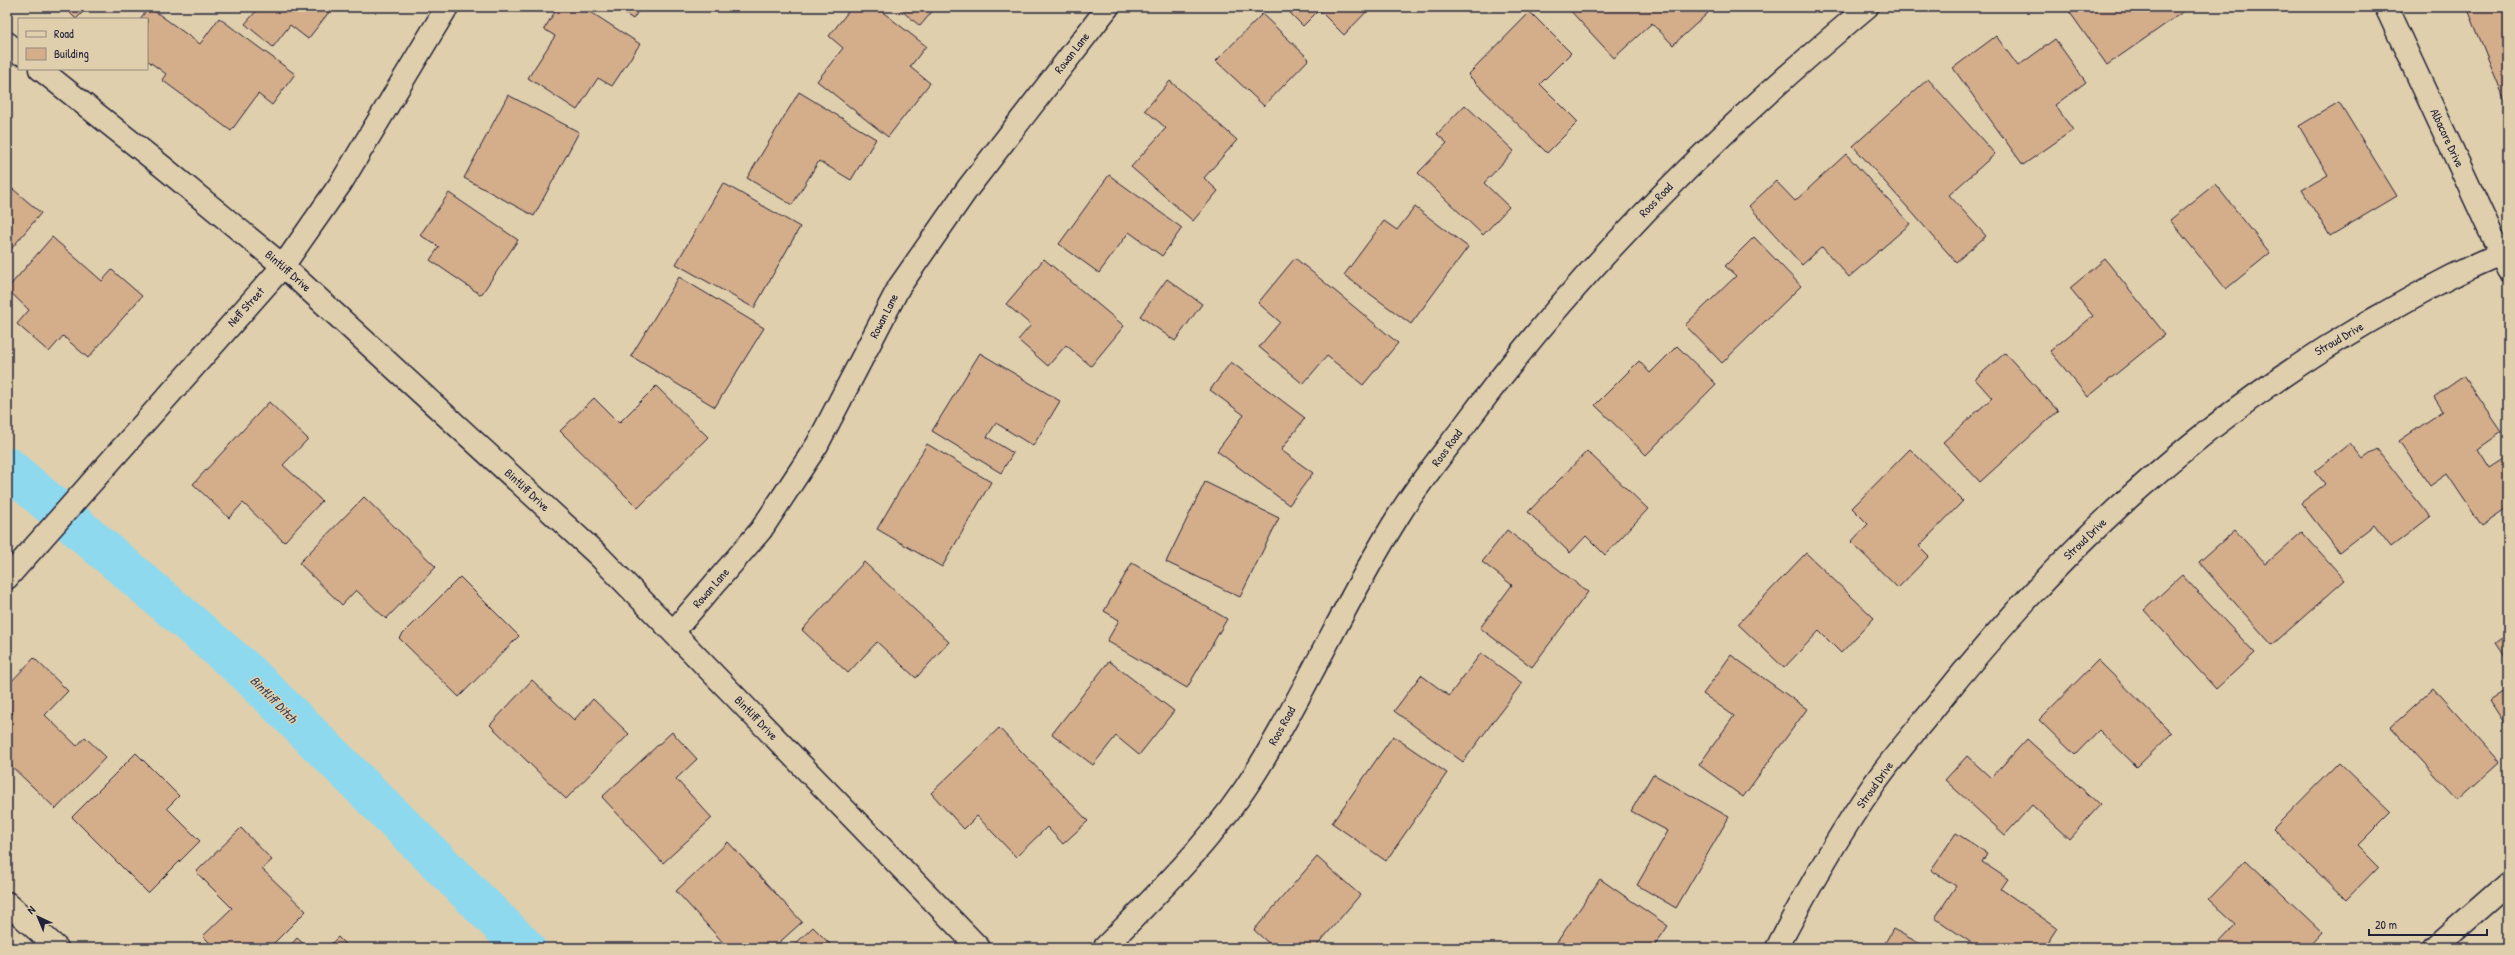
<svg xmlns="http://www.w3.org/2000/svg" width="2515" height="955" viewBox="0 0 2515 955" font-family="'Patrick Hand',sans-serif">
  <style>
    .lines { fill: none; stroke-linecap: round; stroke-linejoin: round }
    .canal { stroke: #8ed9ee; stroke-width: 41 }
    .building { fill: #d4ad8b; stroke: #22223b }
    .minor-casing { stroke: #22223b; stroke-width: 25 }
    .minor { stroke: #e0cfac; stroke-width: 22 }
    .labels { text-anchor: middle; stroke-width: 3; stroke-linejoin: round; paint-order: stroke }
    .street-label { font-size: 12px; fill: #22223b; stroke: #e0cfac }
    .water-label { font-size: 13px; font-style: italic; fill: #323d56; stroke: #e0cfac }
  </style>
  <rect width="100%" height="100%" fill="#e0cfac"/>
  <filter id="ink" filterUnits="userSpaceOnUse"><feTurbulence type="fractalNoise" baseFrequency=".025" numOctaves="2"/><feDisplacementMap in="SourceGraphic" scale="8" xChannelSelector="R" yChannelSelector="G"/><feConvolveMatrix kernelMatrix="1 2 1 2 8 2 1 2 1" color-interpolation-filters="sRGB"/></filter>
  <g filter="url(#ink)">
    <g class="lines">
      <!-- canal -->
      <path class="canal" d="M 7,467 L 248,673 L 525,948"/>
    </g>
    <!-- building -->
    <path class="building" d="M 64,7 L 88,7 L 76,19 Z
      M 149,7 L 200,44 L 219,18 L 295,74 L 272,105 L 258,94 L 231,131 L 162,80 L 166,74 L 147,60 L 147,19 L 140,19 Z
      M 254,7 L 333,7 L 308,39 L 290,25 L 273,47 L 245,24 L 257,10 Z
      M 558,7 L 583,7 L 640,44 L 612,86 L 598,78 L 577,110 L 528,78 L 555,36 L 544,29 Z
      M 615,7 L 641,7 L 633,19 Z
      M 852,7 L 876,7 L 926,46 L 910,67 L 930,83 L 888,137 L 817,81 L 843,48 L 829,36 Z
      M 897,7 L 936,7 L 920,26 Z
      M 1290,7 L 1371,7 L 1344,35 L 1319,10 L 1303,26 L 1287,10 Z
      M 1567,7 L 1702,7 L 1708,13 L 1673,45 L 1652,23 L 1614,58 Z
      M 2066,7 L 2190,7 L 2107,65 Z
      M 2467,7 L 2506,7 L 2508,13 L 2508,108 Z
      M 1530,12 L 1571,53 L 1540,84 L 1578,122 L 1547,153 L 1468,75 Z
      M 1262,14 L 1309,59 L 1264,106 L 1216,61 Z
      M 1996,36 L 2018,66 L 2055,39 L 2086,82 L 2055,105 L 2073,130 L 2023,165 L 1953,68 Z
      M 1928,79 L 1995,154 L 1949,195 L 1986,236 L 1956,262 L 1853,146 Z
      M 1170,81 L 1237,140 L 1204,178 L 1218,191 L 1193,221 L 1131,167 L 1166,128 L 1145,110 Z
      M 799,92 L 876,139 L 851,180 L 819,161 L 792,205 L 747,178 Z
      M 508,95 L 579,132 L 534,216 L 464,178 Z
      M 2339,102 L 2397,196 L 2330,236 L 2302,190 L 2328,175 L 2299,126 Z
      M 1465,105 L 1514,151 L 1484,183 L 1509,207 L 1483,235 L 1418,173 L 1447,143 L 1437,134 Z
      M 1846,154 L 1910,224 L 1849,277 L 1822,247 L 1802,265 L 1749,206 L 1776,181 L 1795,201 Z
      M 1109,175 L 1182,228 L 1162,256 L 1129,232 L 1099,273 L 1059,244 Z
      M 723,183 L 800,227 L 754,308 L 676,264 Z
      M 7,184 L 41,213 L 7,254 Z
      M 2215,184 L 2270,253 L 2226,289 L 2170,220 Z
      M 449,193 L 518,240 L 481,295 L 430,260 L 439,247 L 420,235 Z
      M 1415,207 L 1468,247 L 1411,324 L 1344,275 L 1384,221 L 1397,230 Z
      M 52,237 L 102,281 L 112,270 L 142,296 L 88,358 L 63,336 L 49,352 L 17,324 L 29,310 L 7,289 Z
      M 1754,237 L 1801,286 L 1722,363 L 1685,325 L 1736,276 L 1725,266 Z
      M 1295,258 L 1398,343 L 1363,385 L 1327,356 L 1303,384 L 1259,347 L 1280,322 L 1258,303 Z
      M 1044,259 L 1124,326 L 1091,366 L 1066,345 L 1048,366 L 1018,340 L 1031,325 L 1006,304 Z
      M 2105,259 L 2165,334 L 2088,397 L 2050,351 L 2093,316 L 2070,288 Z
      M 679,277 L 764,328 L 715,407 L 631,356 Z
      M 1167,279 L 1202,304 L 1175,341 L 1140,316 Z
      M 1677,346 L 1716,384 L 1646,455 L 1595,405 L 1639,361 L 1650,373 Z
      M 980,353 L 1060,401 L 1033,446 L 996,423 L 987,437 L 1013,453 L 1001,473 L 932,431 Z
      M 2005,353 L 2058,411 L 1980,482 L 1943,442 L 1992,398 L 1975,379 Z
      M 1231,362 L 1305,418 L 1281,450 L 1313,473 L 1289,505 L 1217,451 L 1244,415 L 1210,390 Z
      M 2464,376 L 2502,432 L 2478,449 L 2490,468 L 2507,457 L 2508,459 L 2508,508 L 2482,526 L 2447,474 L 2430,486 L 2399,441 L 2443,411 L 2434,397 Z
      M 656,386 L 708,437 L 638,508 L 560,431 L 594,398 L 619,423 Z
      M 269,402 L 308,439 L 283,465 L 322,501 L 284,542 L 243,503 L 229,518 L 193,484 Z
      M 2350,443 L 2363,459 L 2377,449 L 2430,517 L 2391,547 L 2374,525 L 2339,552 L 2301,503 L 2325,484 L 2315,471 Z
      M 927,444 L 991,482 L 942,567 L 877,529 Z
      M 1910,449 L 1963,501 L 1919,546 L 1929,556 L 1898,588 L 1851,542 L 1868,524 L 1852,508 Z
      M 1587,451 L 1648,509 L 1605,555 L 1586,536 L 1570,553 L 1528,512 Z
      M 1205,482 L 1279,518 L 1240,597 L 1166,562 Z
      M 364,497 L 436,567 L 386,619 L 356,590 L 342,605 L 299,563 Z
      M 1507,530 L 1588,592 L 1532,667 L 1480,628 L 1512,585 L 1482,562 Z
      M 2235,530 L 2266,564 L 2302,532 L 2345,580 L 2272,645 L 2199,562 Z
      M 1806,553 L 1874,618 L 1841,653 L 1819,631 L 1784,668 L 1738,624 Z
      M 864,562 L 949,642 L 916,678 L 877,642 L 848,673 L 802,630 Z
      M 1132,563 L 1227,619 L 1187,688 L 1107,641 L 1119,620 L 1104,611 Z
      M 2182,575 L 2255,653 L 2216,689 L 2144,610 Z
      M 460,577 L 519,636 L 459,697 L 399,638 Z
      M 2508,634 L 2508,661 L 2496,643 Z
      M 1481,653 L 1522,683 L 1463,762 L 1394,711 L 1421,675 L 1449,696 Z
      M 1731,655 L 1807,709 L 1743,797 L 1699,765 L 1734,716 L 1703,694 Z
      M 34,658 L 68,691 L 45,715 L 77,746 L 85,737 L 106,757 L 56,809 L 7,762 L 7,719 L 13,713 L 7,706 L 7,686 Z
      M 2098,660 L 2172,733 L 2137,767 L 2099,730 L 2075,755 L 2039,720 Z
      M 1109,661 L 1174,711 L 1139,755 L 1116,736 L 1093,765 L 1052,734 Z
      M 532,680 L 574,720 L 593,699 L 629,734 L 566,799 L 490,725 Z
      M 2434,688 L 2500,762 L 2458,800 L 2391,727 Z
      M 2508,689 L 2508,729 L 2490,701 Z
      M 999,728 L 1088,821 L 1063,844 L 1047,827 L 1016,857 L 977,816 L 964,829 L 931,793 Z
      M 672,732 L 697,759 L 676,779 L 712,818 L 663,863 L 602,797 Z
      M 1393,736 L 1447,773 L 1386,861 L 1332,823 Z
      M 2027,739 L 2100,805 L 2069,839 L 2032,805 L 2005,835 L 1945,780 L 1967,756 L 1991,778 Z
      M 136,753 L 179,796 L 167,808 L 200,841 L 148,893 L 72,817 Z
      M 2339,762 L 2391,812 L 2357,846 L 2378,867 L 2346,900 L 2273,829 Z
      M 1653,774 L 1729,817 L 1676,908 L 1637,885 L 1668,831 L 1631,811 Z
      M 241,828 L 272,860 L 262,869 L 306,911 L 269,948 L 215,948 L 203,936 L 232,908 L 196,872 Z
      M 1956,833 L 1987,853 L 1982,862 L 2008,879 L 2001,889 L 2057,928 L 2044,948 L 1979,948 L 1935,918 L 1956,886 L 1931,870 Z
      M 728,842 L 802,922 L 773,948 L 728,948 L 676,891 Z
      M 1317,857 L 1360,895 L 1315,948 L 1274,948 L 1254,930 Z
      M 2246,860 L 2322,932 L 2307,948 L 2215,947 L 2236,925 L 2208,899 Z
      M 1600,879 L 1668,926 L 1653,948 L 1553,948 Z
      M 813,927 L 834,948 L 791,948 Z
      M 1893,929 L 1928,948 L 1882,948 Z
      M 338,937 L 349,948 L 327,948 Z
      M 297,938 L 308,948 L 288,948 Z"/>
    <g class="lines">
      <!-- minor casing -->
      <g class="minor-casing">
        <path id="minor" d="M 2386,7 L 2508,270
          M 7,43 L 19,53
          M 40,69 L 163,167 L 283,266 L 599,556 L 979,948
          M 7,578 L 283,266 L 341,183 L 447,7
          M 673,632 L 761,530 L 817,445 L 899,287 L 968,188 L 1108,7
          M 7,903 L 57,948
          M 1104,948 C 1160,891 1217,836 1259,767 C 1309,685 1348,596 1399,515 C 1418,484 1442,455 1464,426 C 1579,269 1717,132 1867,7
          M 1777,948 C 1806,892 1838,836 1874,784 C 1893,757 1915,732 1935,707 C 2058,552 2194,424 2365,324 C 2411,298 2459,270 2508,251
          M 2434,948 L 2508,883"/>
      </g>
      <!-- minor -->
      <use href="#minor" class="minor"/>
    </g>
  </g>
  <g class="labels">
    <!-- street labels -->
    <g class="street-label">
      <text transform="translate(1072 53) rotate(-52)" y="4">Rowan Lane</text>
      <text transform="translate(2447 138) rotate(65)" y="4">Albacore Drive</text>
      <text transform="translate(1656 200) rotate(-46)" y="4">Roos Road</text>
      <text transform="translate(288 271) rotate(41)" y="4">Bintliff Drive</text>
      <text transform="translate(246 307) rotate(-48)" y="4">Neff Street</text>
      <text transform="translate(884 316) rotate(-63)" y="4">Rowan Lane</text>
      <text transform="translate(2339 339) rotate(-30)" y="4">Stroud Drive</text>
      <text transform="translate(1447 448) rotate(-54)" y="4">Roos Road</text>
      <text transform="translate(527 490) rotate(43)" y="4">Bintliff Drive</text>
      <text transform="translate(2085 539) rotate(-44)" y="4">Stroud Drive</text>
      <text transform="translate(711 588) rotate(-49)" y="4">Rowan Lane</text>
      <text transform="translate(756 718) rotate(46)" y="4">Bintliff Drive</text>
      <text transform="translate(1282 726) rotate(-61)" y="4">Roos Road</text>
      <text transform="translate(1875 785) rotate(-55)" y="4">Stroud Drive</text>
    </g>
    <!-- water labels -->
    <g class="water-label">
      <text transform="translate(274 699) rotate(45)" y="5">Bintliff Ditch</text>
    </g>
  </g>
  <!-- margin -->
  <rect width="2515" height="955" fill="none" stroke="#e0cfac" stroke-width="24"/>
  <rect x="12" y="12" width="2491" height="931" fill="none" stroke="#22223b" stroke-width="1.5" filter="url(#ink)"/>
  <!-- legend -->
  <rect x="18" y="18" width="130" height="52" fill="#e0cfac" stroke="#948a7f"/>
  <rect x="26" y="31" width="20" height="6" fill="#e0cfac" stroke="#948a7f"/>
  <text x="54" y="38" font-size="12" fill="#22223b">Road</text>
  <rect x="26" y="48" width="20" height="12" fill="#d4ad8b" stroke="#948a7f"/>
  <text x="54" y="58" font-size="12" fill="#22223b">Building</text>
  <!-- north arrow -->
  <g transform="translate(38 917) rotate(316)" stroke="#e0cfac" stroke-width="3" paint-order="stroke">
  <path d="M0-3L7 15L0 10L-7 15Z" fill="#22223b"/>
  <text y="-6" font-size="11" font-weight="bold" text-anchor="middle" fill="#22223b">N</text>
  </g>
  <!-- scale -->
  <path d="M2369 929v6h118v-6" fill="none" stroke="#22223b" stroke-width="2"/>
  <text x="2375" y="929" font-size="12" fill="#22223b" stroke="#e0cfac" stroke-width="3" paint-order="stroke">20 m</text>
</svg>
